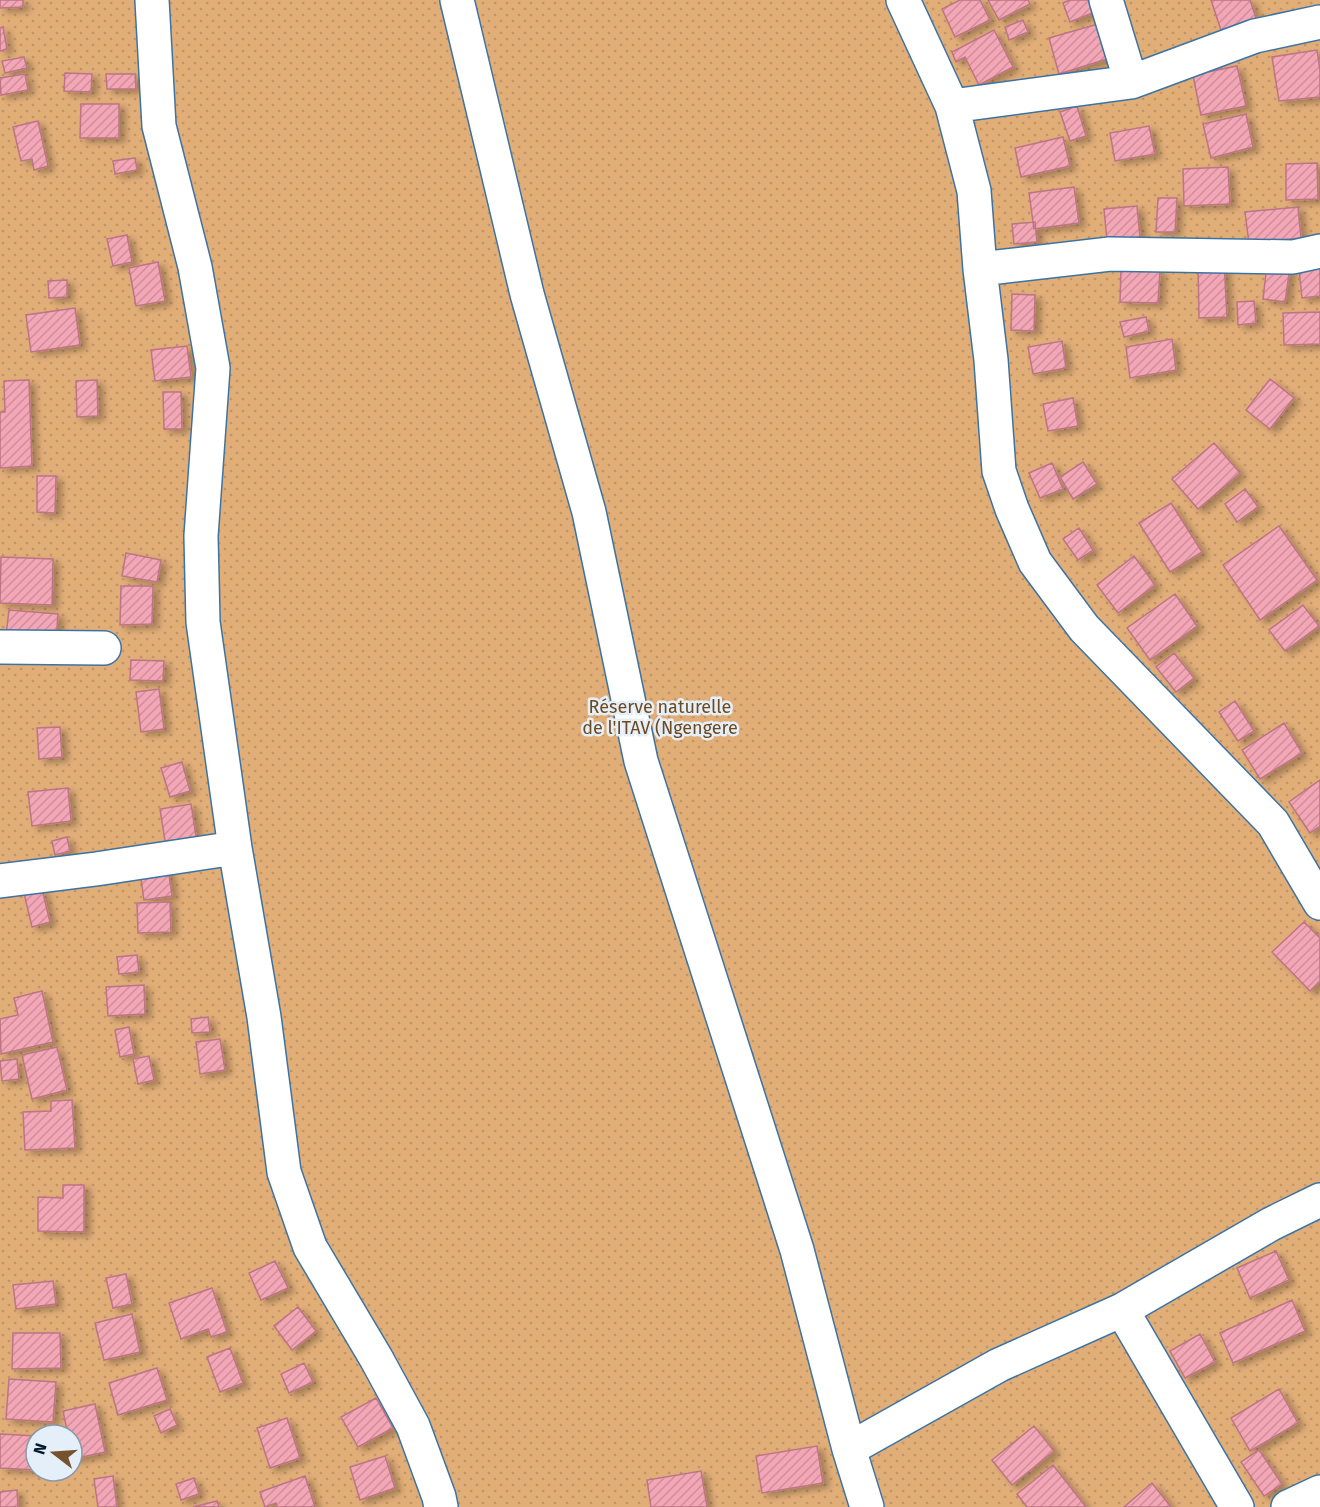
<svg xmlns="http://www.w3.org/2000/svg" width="1320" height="1507" viewBox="0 0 1320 1507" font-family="'Fira Sans',sans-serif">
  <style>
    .park { fill: url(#park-dots); fill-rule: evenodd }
    .building { fill: url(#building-hatch); stroke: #bd7483; stroke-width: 1.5; filter: url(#shadow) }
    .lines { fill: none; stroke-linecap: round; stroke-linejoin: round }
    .minor-casing { stroke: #3d73a2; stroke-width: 36 }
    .minor { stroke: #fff; stroke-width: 33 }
    .labels { text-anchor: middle; stroke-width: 5; stroke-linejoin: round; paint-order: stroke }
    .park-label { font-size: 18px; fill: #6f491c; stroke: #e4effa }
  </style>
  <defs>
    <pattern id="park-dots" width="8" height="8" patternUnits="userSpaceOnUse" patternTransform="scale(1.5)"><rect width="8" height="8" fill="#e2ae78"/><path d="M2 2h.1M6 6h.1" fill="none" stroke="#c09568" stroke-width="1.8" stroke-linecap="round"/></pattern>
    <pattern id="building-hatch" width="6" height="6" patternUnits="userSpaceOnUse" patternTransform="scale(1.5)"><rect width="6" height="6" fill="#f3a6b5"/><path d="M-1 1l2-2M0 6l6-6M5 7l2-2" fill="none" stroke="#cf8e9c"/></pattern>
    <filter id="shadow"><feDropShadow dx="6" dy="4" stdDeviation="3" flood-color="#0004"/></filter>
  </defs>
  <rect width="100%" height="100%" fill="#cde3f8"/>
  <!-- park -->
  <path class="park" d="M 0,0 L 1320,0 L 1320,1507 L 0,1507 ZM 36,1435 L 72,1435 L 72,1471 L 36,1471 Z"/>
  <!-- building -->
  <path class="building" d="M 0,0 L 23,0 L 23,7 L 0,8 Z
    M 960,0 L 980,0 L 990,20 L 955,37 L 942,9 Z
    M 988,0 L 1028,0 L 1030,4 L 999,20 Z
    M 1070,0 L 1092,0 L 1097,11 L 1070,22 L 1063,3 Z
    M 1211,0 L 1250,0 L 1256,18 L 1221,30 Z
    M 1023,20 L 1028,32 L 1009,40 L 1005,27 Z
    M 1098,24 L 1107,59 L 1059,74 L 1049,38 Z
    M 3,27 L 7,49 L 0,51 L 0,28 Z
    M 994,30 L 1013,67 L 979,85 L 965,57 L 956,62 L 952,52 Z
    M 1317,50 L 1320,70 L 1320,97 L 1279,101 L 1272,57 Z
    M 24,57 L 27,68 L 5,73 L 2,61 Z
    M 1237,66 L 1246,106 L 1201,115 L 1193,75 Z
    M 65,73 L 92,74 L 91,92 L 64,91 Z
    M 25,74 L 28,90 L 1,95 L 0,78 Z
    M 106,74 L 135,74 L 136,89 L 107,89 Z
    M 81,104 L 119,104 L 119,138 L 80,138 Z
    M 1077,106 L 1086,136 L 1070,141 L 1060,112 Z
    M 1246,114 L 1253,147 L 1211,158 L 1203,124 Z
    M 38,121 L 48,166 L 34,170 L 32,159 L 21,161 L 13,127 Z
    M 1149,126 L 1155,154 L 1115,161 L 1110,133 Z
    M 1063,137 L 1070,166 L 1021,177 L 1015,148 Z
    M 135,158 L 137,170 L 115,174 L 113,161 Z
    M 1317,163 L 1318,199 L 1286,200 L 1286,164 Z
    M 1228,167 L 1230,204 L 1184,206 L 1183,169 Z
    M 1074,187 L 1079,223 L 1034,229 L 1029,193 Z
    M 1158,198 L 1177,198 L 1175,232 L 1156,232 Z
    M 1137,206 L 1140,237 L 1107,241 L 1104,209 Z
    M 1298,207 L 1301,238 L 1249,243 L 1245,212 Z
    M 1035,222 L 1037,242 L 1014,244 L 1012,224 Z
    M 127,235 L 132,262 L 113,266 L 107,239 Z
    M 1320,257 L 1320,296 L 1302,298 L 1298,259 Z
    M 158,262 L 165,301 L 136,306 L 129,268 Z
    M 1224,262 L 1227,317 L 1199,318 L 1198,263 Z
    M 1267,265 L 1290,267 L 1285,302 L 1263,299 Z
    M 1121,269 L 1160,270 L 1158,303 L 1120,302 Z
    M 67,280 L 67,297 L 49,298 L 48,281 Z
    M 1012,294 L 1035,295 L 1034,331 L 1011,330 Z
    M 1254,301 L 1256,323 L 1238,325 L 1237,302 Z
    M 75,308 L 80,345 L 31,352 L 26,315 Z
    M 1320,312 L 1320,344 L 1284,345 L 1283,313 Z
    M 1146,317 L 1149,331 L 1124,337 L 1120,322 Z
    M 1172,339 L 1176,370 L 1130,378 L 1126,347 Z
    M 1062,341 L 1066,368 L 1033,374 L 1028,347 Z
    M 187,346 L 191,377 L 155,381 L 151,350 Z
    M 1270,379 L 1294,398 L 1270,429 L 1246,410 Z
    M 29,380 L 32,466 L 0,468 L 0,412 L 5,412 L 4,381 Z
    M 97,380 L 98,416 L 77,417 L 76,381 Z
    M 163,392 L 181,392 L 182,429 L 164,429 Z
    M 1073,398 L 1078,426 L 1048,431 L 1043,404 Z
    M 1214,443 L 1240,473 L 1198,509 L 1172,479 Z
    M 1083,462 L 1097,484 L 1073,499 L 1060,477 Z
    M 1052,463 L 1063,489 L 1040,498 L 1029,473 Z
    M 37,476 L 56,476 L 55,513 L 37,512 Z
    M 1245,489 L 1258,507 L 1237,522 L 1225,504 Z
    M 1171,503 L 1202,552 L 1170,572 L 1139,523 Z
    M 1279,526 L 1317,580 L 1260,620 L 1223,565 Z
    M 1079,528 L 1093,550 L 1078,560 L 1063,539 Z
    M 126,553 L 161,560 L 157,582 L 122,576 Z
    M 1134,556 L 1155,585 L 1118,613 L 1097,585 Z
    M 1,557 L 53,559 L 52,605 L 0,603 Z
    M 121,586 L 153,586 L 152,624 L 120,625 Z
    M 1175,594 L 1197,626 L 1150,660 L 1127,628 Z
    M 1303,605 L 1319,626 L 1285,651 L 1269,630 Z
    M 9,610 L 58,614 L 56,640 L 6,635 Z
    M 1174,653 L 1194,678 L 1176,692 L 1156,667 Z
    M 131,660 L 164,661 L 163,681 L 130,680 Z
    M 159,689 L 164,729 L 141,732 L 136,692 Z
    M 1235,701 L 1254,731 L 1238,741 L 1219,712 Z
    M 1284,723 L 1302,753 L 1260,779 L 1242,750 Z
    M 60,727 L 62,757 L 39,759 L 37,728 Z
    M 182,762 L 190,791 L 170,797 L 161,768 Z
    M 1320,780 L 1320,826 L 1310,833 L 1289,802 Z
    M 68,788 L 71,821 L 32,826 L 28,792 Z
    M 191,804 L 197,843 L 166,847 L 160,809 Z
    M 67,837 L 70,851 L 55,855 L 52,841 Z
    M 168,868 L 172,896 L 144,900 L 140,872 Z
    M 42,889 L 50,922 L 32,927 L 24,893 Z
    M 170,902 L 171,932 L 138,933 L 137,903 Z
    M 1304,922 L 1320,938 L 1320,981 L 1310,991 L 1272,952 Z
    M 137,955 L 139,972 L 119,974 L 117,957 Z
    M 144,985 L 145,1014 L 108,1016 L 106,987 Z
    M 42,991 L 53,1042 L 1,1054 L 0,1019 L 18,1015 L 14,998 Z
    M 208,1017 L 210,1032 L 192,1033 L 191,1019 Z
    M 129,1027 L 134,1054 L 120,1057 L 115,1030 Z
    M 220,1039 L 225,1070 L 200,1074 L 196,1042 Z
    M 57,1047 L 67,1090 L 32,1099 L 22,1055 Z
    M 149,1056 L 154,1080 L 138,1084 L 133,1059 Z
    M 17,1059 L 19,1079 L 2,1081 L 0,1061 Z
    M 72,1100 L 75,1148 L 25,1150 L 23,1112 L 51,1111 L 51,1101 Z
    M 63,1185 L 84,1185 L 84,1232 L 38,1231 L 38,1197 L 63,1198 Z
    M 1276,1251 L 1289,1280 L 1250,1298 L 1237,1268 Z
    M 275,1261 L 288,1288 L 261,1300 L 249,1273 Z
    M 126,1274 L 132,1304 L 113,1308 L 106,1278 Z
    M 53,1281 L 56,1304 L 16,1309 L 13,1285 Z
    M 212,1288 L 227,1332 L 211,1337 L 208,1329 L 181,1339 L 169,1303 Z
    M 1292,1300 L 1305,1331 L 1233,1363 L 1220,1333 Z
    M 298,1307 L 316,1331 L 292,1350 L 274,1326 Z
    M 132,1314 L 140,1352 L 104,1360 L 95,1323 Z
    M 13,1333 L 60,1333 L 61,1368 L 12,1369 Z
    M 1200,1334 L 1215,1362 L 1185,1378 L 1170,1351 Z
    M 230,1348 L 243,1383 L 220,1392 L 207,1357 Z
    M 304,1363 L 313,1382 L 289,1393 L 281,1374 Z
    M 157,1368 L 167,1400 L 118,1415 L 109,1383 Z
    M 9,1379 L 56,1382 L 53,1422 L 6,1419 Z
    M 1279,1389 L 1298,1423 L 1250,1451 L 1231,1418 Z
    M 376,1398 L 393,1428 L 358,1447 L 341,1417 Z
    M 95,1404 L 105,1452 L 73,1459 L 72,1435 L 68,1435 L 63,1411 Z
    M 170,1409 L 177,1425 L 161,1433 L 154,1416 Z
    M 287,1418 L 300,1458 L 270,1468 L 257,1428 Z
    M 1034,1426 L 1054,1451 L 1012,1485 L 992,1460 Z
    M 0,1434 L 36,1436 L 36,1470 L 0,1468 Z
    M 817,1446 L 823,1483 L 762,1493 L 756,1456 Z
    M 1259,1450 L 1282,1484 L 1264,1496 L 1241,1462 Z
    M 385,1456 L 395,1488 L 360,1500 L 350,1467 Z
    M 1053,1465 L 1086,1507 L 1027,1507 L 1017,1494 Z
    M 701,1471 L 707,1507 L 651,1507 L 647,1480 Z
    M 113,1476 L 117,1507 L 98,1507 L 94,1479 Z
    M 305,1476 L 315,1507 L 277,1507 L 276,1503 L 265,1507 L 260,1492 Z
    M 194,1478 L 199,1494 L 181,1500 L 176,1484 Z
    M 1152,1483 L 1171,1507 L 1124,1507 Z
    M 17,1490 L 18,1507 L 0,1507 L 0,1492 Z
    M 217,1501 L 219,1507 L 193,1507 Z"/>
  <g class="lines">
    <!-- minor casing -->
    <g class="minor-casing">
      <path id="minor" d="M 152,0 L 159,126 L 195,267 L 213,368 L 201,536 L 203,622 L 235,848 L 264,1017 L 284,1172 L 310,1247 L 376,1358 L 413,1426 L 439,1497 L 441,1507
        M 457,0 L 527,294 L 589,512 L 641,761 L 797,1250 L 849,1449 L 867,1507
        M 903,0 L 952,106 L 974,191 L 980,269 L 991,360 L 999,471 L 1012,509 L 1035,562 L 1084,628 L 1273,823 L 1320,903
        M 1106,0 L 1131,82
        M 952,106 L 1131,82 L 1255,36 L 1320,22
        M 980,269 L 1110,254 L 1293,257 L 1320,251
        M 0,647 L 104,648
        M 0,881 L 96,869 L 235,848
        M 1122,1310 L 1237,1507
        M 849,1449 L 999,1365 L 1122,1310 L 1271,1224 L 1320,1200
        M 1288,1507 L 1320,1492"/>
    </g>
    <!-- minor -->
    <use href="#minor" class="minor"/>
  </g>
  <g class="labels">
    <!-- park labels -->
    <g class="park-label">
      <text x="660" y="713">Réserve naturelle<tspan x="660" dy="21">de l'ITAV (Ngengere</tspan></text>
    </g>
  </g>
  <!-- north arrow -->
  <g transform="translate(54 1453) rotate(287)"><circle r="28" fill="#e4effa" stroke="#8a99a7" stroke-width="1.5"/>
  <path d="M0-4.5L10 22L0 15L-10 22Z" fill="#77532d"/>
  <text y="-9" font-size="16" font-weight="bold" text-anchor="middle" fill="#03182b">N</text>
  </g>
</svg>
